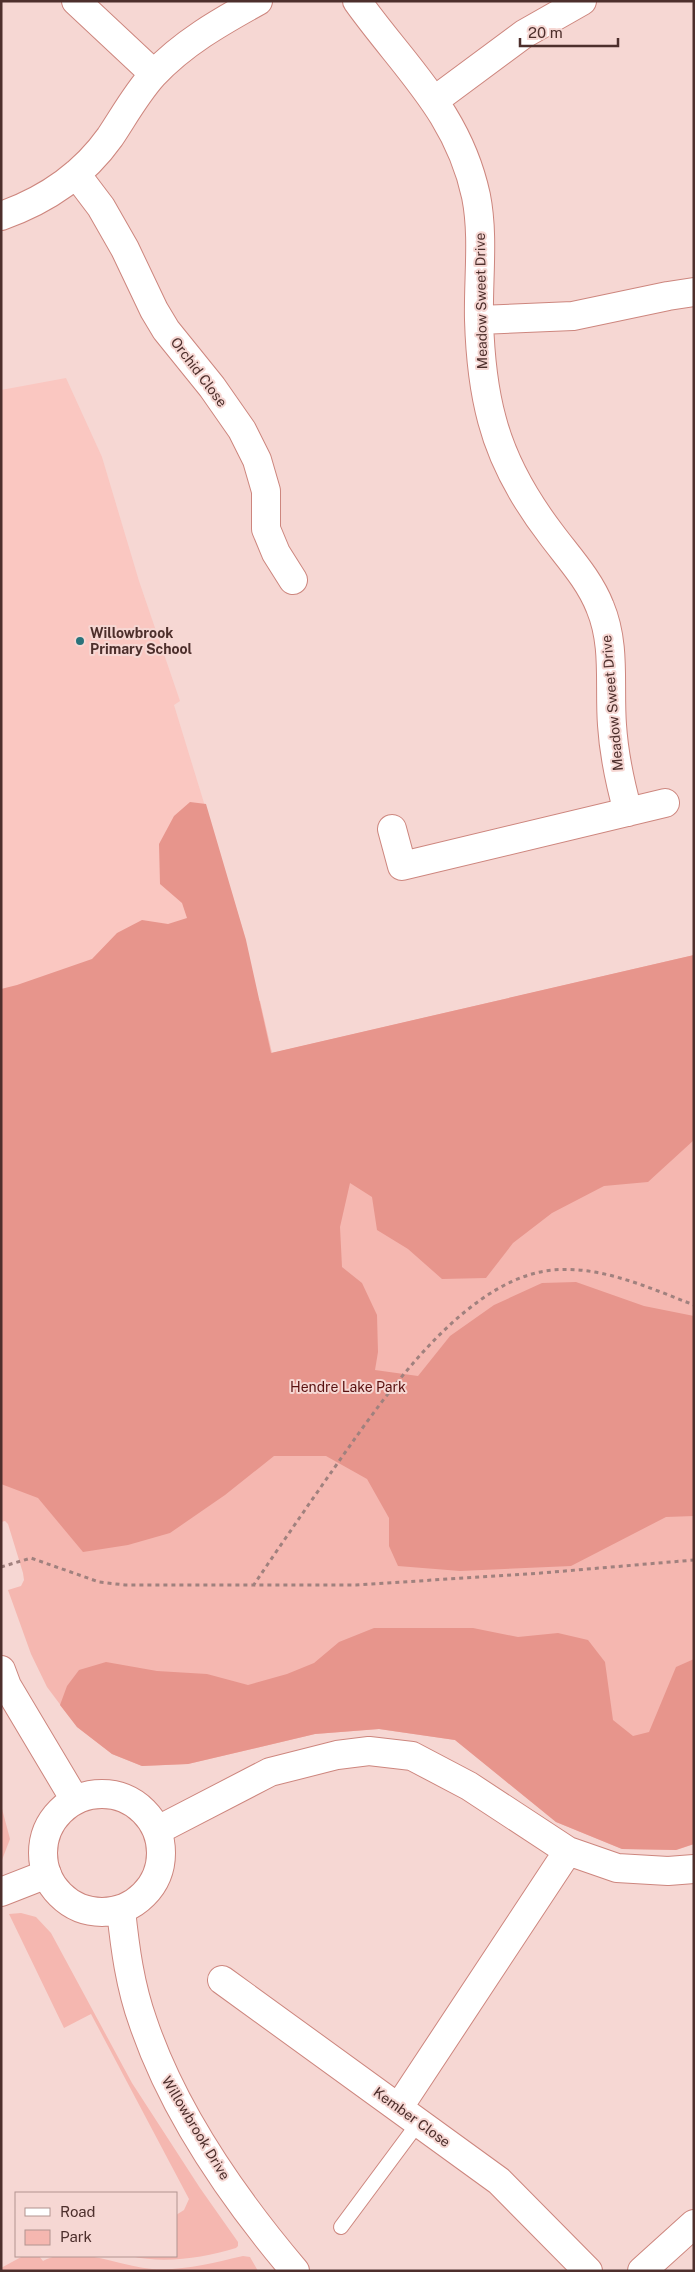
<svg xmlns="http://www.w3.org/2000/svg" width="695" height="2272" viewBox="0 0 695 2272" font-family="'Public Sans',sans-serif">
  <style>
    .built { fill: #fac7c1 }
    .green { fill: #f5b7b0 }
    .forest { fill: #e7958c }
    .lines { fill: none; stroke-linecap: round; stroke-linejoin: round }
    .lane-casing { stroke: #cd867e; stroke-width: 16 }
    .street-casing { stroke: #cd867e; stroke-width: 30 }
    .secondary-casing { stroke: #cd867e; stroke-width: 30 }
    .path { stroke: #a0817e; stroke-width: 3; stroke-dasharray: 4 4; stroke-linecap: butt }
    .lane { stroke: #fff; stroke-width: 14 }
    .street { stroke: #fff; stroke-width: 28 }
    .secondary { stroke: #fff; stroke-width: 28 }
    .poi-dot { fill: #2a737b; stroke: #f6d7d3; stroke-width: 2 }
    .labels { text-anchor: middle; stroke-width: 4; stroke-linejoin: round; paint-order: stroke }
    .street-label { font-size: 14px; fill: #4d2f2c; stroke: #f6d7d3 }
    .poi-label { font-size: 14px; font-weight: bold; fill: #4d2f2c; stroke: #f6d7d3; text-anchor: start }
    .park-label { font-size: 14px; fill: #591110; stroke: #f6d7d3 }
  </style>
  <rect width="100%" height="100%" fill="#f6d7d3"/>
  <!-- built -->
  <path class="built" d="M 66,378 L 102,457 L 139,581 L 180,701 L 174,705 L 246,940 L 1,1014 L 1,390 Z"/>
  <!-- green -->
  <path class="green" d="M 694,955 L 694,1844 L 676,1850 L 622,1849 L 556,1822 L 455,1740 L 379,1729 L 315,1734 L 188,1764 L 142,1766 L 112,1754 L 77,1727 L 47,1687 L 31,1654 L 8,1590 L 21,1586 L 24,1580 L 23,1573 L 8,1524 L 5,1521 L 1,1522 L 1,1014 L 260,1001 L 272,1053 Z
    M 1,1805 L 10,1839 L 2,1860 L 1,1859 Z
    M 21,1913 L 36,1917 L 51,1933 L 132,2083 L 200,2188 L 238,2242 L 238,2246 L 236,2248 C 202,2258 165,2264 130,2256 L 176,2256 L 176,2215 L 184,2210 L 189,2199 L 91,2014 L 64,2028 L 9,1914 Z
    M 23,2256 L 39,2256 L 43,2261 C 76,2244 117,2266 152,2269 C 183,2271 213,2263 243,2256 L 250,2257 L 258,2271 L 1,2271 L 1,2268 Z"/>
  <!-- forest -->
  <path class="forest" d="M 190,802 L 206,804 L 246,940 L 271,1053 L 694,955 L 694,1140 L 648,1182 L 604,1186 L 552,1213 L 513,1243 L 486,1278 L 442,1279 L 408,1249 L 377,1230 L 372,1197 L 350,1183 L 340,1227 L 342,1267 L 362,1283 L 377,1315 L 378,1352 L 375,1370 L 418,1376 L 450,1336 L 494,1305 L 542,1283 L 576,1282 L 644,1306 L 694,1316 L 694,1516 L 666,1517 L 571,1566 L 460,1571 L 398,1566 L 389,1546 L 389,1518 L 367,1479 L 326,1456 L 274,1456 L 225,1495 L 170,1533 L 128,1545 L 83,1552 L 38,1498 L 1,1484 L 1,989 L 17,985 L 92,959 L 117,933 L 142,920 L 168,924 L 187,918 L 182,903 L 160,884 L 159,844 L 174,816 Z
    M 374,1628 L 473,1628 L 518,1637 L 558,1633 L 588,1640 L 605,1662 L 613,1720 L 633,1736 L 649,1732 L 676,1667 L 694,1659 L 694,1844 L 676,1850 L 622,1849 L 556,1822 L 455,1740 L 379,1729 L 315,1734 L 188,1764 L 142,1766 L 112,1754 L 77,1727 L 60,1705 L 67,1686 L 79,1670 L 106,1662 L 157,1671 L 207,1674 L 248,1685 L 287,1674 L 314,1663 L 339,1642 Z"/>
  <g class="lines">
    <!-- lane casing -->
    <g class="lane-casing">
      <path id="lane" d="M 341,2227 L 419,2122"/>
    </g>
    <!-- street casing -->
    <g class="street-casing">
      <path id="street" d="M 76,1 L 154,74
        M 357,1 C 404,67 458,112 476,196 C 484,236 478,279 479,320 C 480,354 483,387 492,420 C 503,462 525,500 551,534 C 568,557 589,579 600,607 C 616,645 609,686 612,725 C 614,756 620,783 628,812
        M 435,100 L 524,34 L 582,1
        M 76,174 L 101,207 L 125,249 L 154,310 L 166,330 L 212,387 L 242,430 L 257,460 L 266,491 L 266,529 L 276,553 L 293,580
        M 1,216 C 44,201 83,175 110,137 C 124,116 136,94 153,75 C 183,43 220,22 258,1
        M 479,320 L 573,316 L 668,296 L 694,292
        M 392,829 L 402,866 L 665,803
        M 158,1830 L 270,1772 L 337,1755 L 369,1751 L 412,1756 L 469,1786 L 568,1851 L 617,1868 L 668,1871 L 694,1869
        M 1,1892 L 47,1874
        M 222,1980 L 499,2181 L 588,2271
        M 399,2107 L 568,1851
        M 642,2271 L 694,2224"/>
    </g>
    <!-- secondary casing -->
    <g class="secondary-casing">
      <path id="secondary" d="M 1,1670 L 7,1686 L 75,1800
        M43 1853a59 59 0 1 1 118 0a59 59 0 1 1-118 0Z
        M 121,1910 C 125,1948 130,1986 143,2022 C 173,2111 234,2199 295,2271"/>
    </g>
    <!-- path -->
    <path class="path" d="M 1,1567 L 31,1558 L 99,1582 L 125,1585 L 356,1585 L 541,1573 L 694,1560
      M 253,1586 C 278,1549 304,1511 330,1474 C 378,1406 457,1286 545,1271 C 596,1263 647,1287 694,1305"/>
    <!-- lane -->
    <use href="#lane" class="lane"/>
    <!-- street -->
    <use href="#street" class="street"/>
    <!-- secondary -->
    <use href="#secondary" class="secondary"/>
  </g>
  <!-- markers -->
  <circle class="poi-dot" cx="80" cy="641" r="5"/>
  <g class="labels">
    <!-- street labels -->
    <g class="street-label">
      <text transform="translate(481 301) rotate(-91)" y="5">Meadow Sweet Drive</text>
      <text transform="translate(199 372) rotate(53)" y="5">Orchid Close</text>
      <text transform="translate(612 703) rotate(-95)" y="5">Meadow Sweet Drive</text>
      <text transform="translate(412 2117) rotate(36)" y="5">Kember Close</text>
      <text transform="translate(196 2128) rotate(59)" y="5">Willowbrook Drive</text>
    </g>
    <!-- poi labels -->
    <g class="poi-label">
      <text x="90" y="638">Willowbrook<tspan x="90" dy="16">Primary School</tspan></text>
    </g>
    <!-- park labels -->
    <g class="park-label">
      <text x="348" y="1392">Hendre Lake Park</text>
    </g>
  </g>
  <!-- border -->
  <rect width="695" height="2272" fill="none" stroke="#4d2f2c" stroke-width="5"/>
  <!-- legend -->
  <rect x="15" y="2192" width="162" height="65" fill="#f6d7d3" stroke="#b29490"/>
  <rect x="25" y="2208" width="25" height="8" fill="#ffffff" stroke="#b29490"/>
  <text x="60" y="2217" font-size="15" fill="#4d2f2c">Road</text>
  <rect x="25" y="2230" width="25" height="15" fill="#f5b7b0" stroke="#b29490"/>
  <text x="60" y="2242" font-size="15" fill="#4d2f2c">Park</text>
  <!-- scale -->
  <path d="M520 38v8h98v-8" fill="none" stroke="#4d2f2c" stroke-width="2.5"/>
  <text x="528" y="38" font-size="15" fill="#4d2f2c" stroke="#f6d7d3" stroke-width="4" paint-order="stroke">20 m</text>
</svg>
